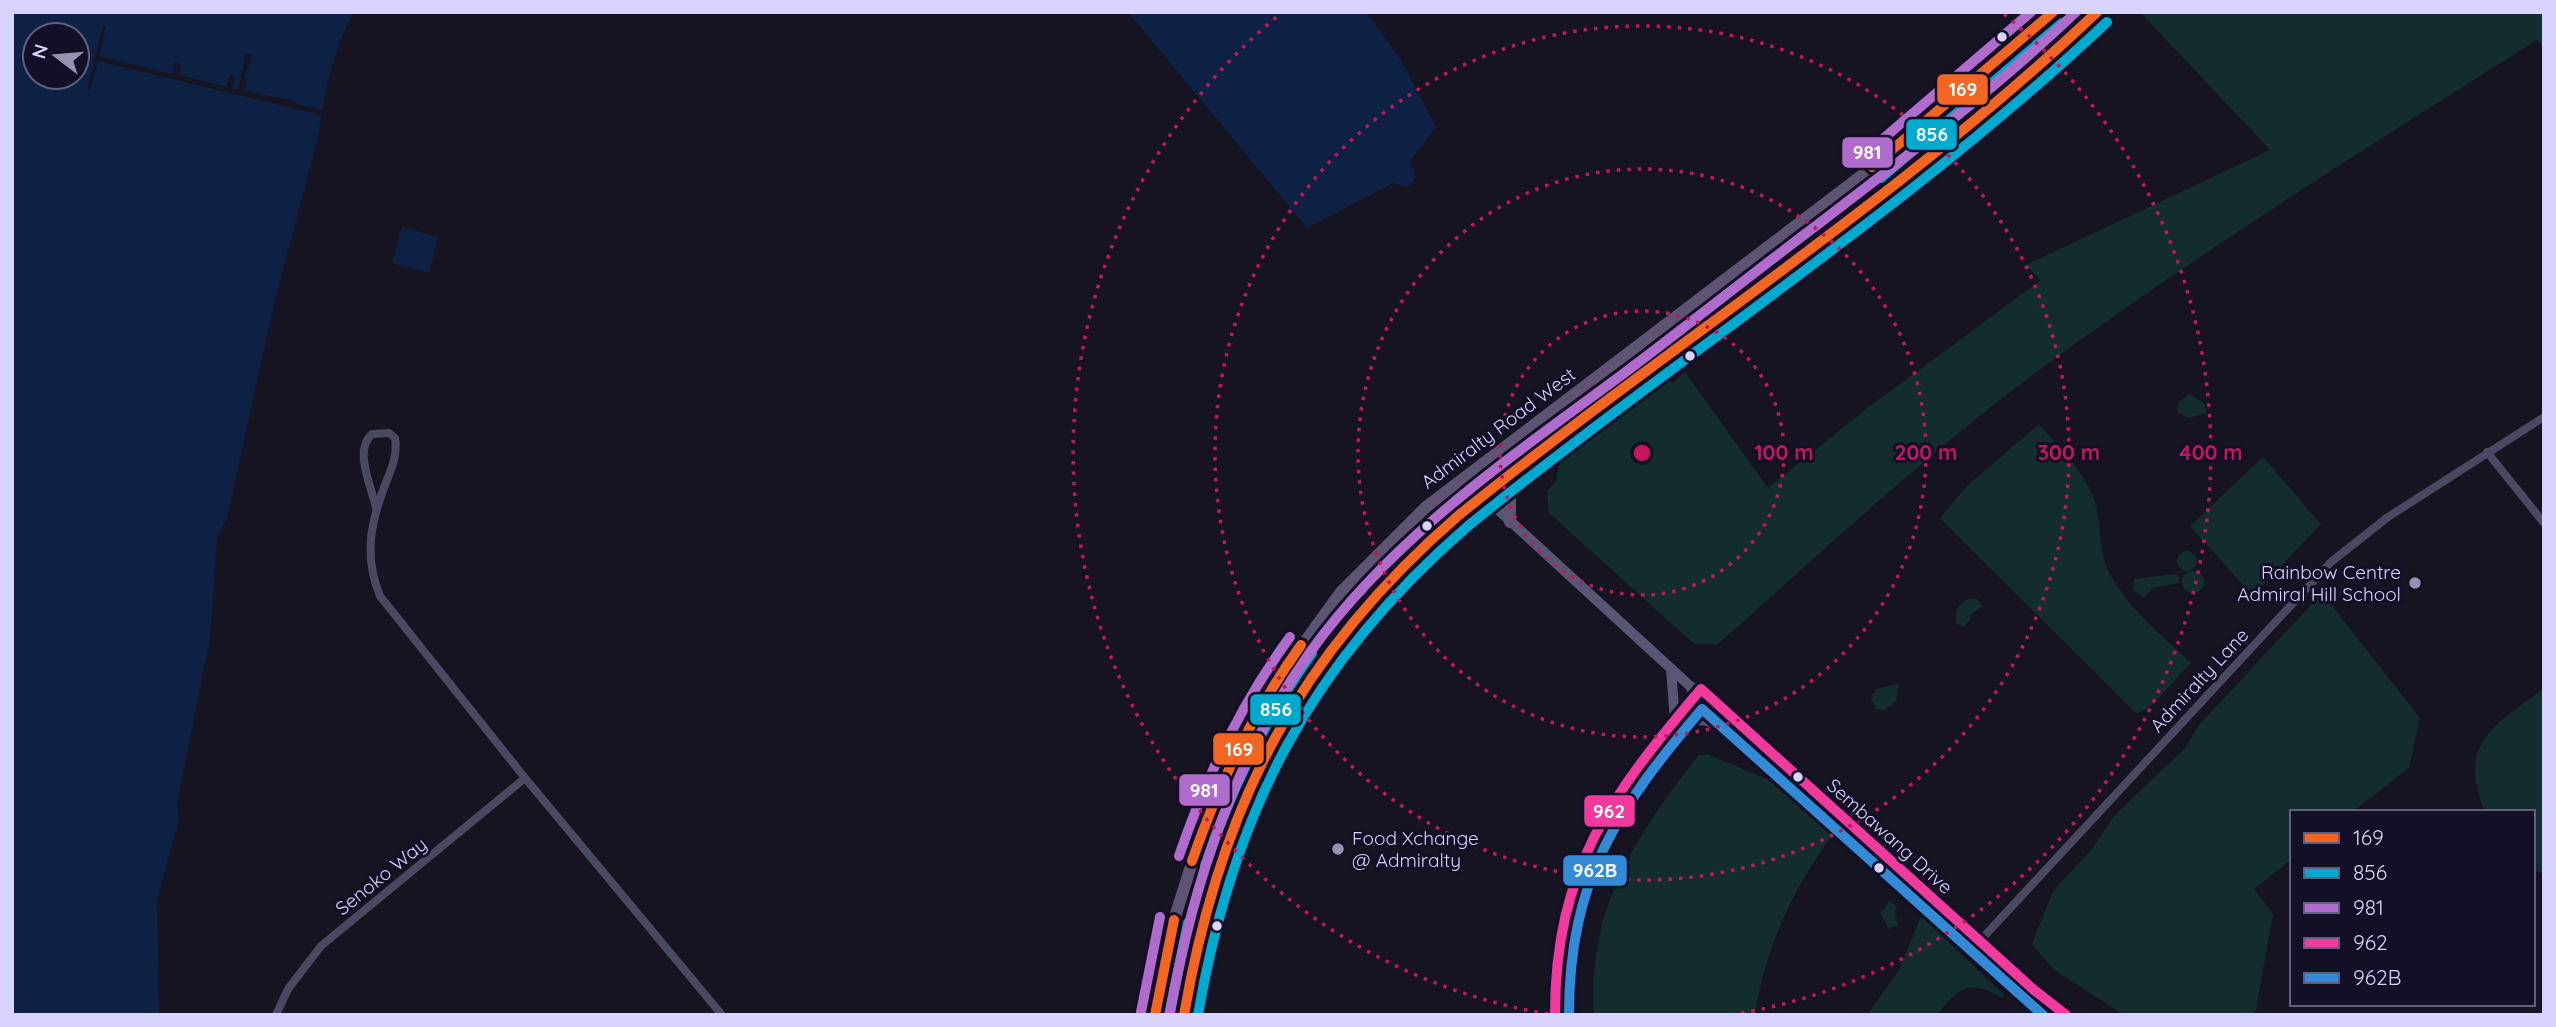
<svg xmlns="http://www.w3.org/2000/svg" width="2556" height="1027" viewBox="0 0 2556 1027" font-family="Quicksand,sans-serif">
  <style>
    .green { fill: #132c2d }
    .water { fill: #0d2144; fill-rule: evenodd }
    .pier { fill: #161421 }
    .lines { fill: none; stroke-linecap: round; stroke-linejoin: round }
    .minor { stroke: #4a4962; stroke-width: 8 }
    .secondary { stroke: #575674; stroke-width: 10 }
    .primary { stroke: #5e5373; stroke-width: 12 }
    .bus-1-casing { stroke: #130f26; stroke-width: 16 }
    .bus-2-casing { stroke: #130f26; stroke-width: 16 }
    .bus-3-casing { stroke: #130f26; stroke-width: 16 }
    .bus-4-casing { stroke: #130f26; stroke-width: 16 }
    .bus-5-casing { stroke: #130f26; stroke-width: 16 }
    .bus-1 { stroke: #f26522; stroke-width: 10 }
    .bus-2 { stroke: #00a9ce; stroke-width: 10 }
    .bus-3 { stroke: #b06ccc; stroke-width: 10 }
    .bus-4 { stroke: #f13a9d; stroke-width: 10 }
    .bus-5 { stroke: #338bd7; stroke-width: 10 }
    .ring { fill: none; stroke: #c2185b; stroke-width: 3.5; stroke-dasharray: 3.5 7 }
    .bus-dot { fill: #d9d4ff; stroke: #130f26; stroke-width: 2.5 }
    .poi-dot { fill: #9591b1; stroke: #130f26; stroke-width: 2.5 }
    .labels { text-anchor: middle; stroke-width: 6; stroke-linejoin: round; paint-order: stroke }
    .street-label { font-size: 19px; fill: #d9d4ff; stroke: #130f26 }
    .poi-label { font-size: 19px; fill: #d9d4ff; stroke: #130f26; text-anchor: end }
    .centre { fill: #c2185b; stroke: #130f26; stroke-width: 3.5 }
    .ring-label { font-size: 21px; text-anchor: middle; font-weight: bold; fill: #c2185b; stroke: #130f26; stroke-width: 6; stroke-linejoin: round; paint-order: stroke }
    .line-badge { stroke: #130f26; stroke-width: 2.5 }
    .badge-label { font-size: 19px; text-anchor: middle; font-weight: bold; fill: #fff }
  </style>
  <rect width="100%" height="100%" fill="#161421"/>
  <!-- green -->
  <path class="green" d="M 2143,12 L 2544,12 L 2544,47 L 2537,40 C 2367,147 2197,254 2035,373 C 1924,456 1822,552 1718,644 L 1694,644 L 1549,513 L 1547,491 L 1556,481 L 1561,455 L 1658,376 L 1673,383 L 1685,372 L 1768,488 L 1870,406 L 2041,280 L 2026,265 L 2270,150 L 2142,14 Z
    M 2190,394 L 2204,403 L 2207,413 L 2188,418 L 2177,412 L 2179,402 Z
    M 2039,424 C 2058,447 2087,473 2095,503 C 2102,527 2098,553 2111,576 C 2130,610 2163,636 2191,663 L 2153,704 L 2137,714 L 1940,518 L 1967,486 Z
    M 2263,457 L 2321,524 L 2253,596 L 2190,526 Z
    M2177 561a10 10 0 1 1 20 0a10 10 0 1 1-20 0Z
    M2182 582a11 11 0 1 1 22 0a11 11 0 1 1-22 0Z
    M 2175,574 L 2179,576 L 2179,583 L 2153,588 L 2144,598 L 2133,590 L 2134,579 Z
    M 2322,593 L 2420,718 L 2409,768 L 2352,812 L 2292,812 L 2292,859 L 2254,889 L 2273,914 L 2255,1015 L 2124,1015 L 2053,969 L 2032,944 L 2053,891 L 2092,849 L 2114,816 L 2185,748 L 2199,725 Z
    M 1969,599 L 1977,599 L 1983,606 L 1970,615 L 1970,620 L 1964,627 L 1956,623 C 1955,613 1957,603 1969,599 Z
    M 1899,684 L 1896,701 L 1884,711 L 1876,709 L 1871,698 L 1876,689 Z
    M 2544,688 L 2544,874 L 2533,870 L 2533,812 L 2485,812 C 2456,742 2495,726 2544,688 Z
    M 1707,754 L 1767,779 L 1833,834 C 1793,889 1765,947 1755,1015 L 1594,1015 C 1587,909 1636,835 1698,756 Z
    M 1889,901 L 1897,906 L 1895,911 L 1898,925 L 1888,929 L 1881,913 Z
    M 1921,916 L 2004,995 L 2003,998 C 1967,978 1959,988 1937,1015 L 1867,1015 L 1899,970 Z"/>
  <!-- water -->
  <path class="water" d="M 12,12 L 354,12 C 333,48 324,96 318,137 L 274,304 L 227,518 L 217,539 L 210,637 L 177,804 L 179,819 L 157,899 L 159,1015 L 12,1015 ZM 35,35 L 77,35 L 77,77 L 35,77 Z
    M 1128,12 L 1366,12 L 1401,60 L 1436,127 L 1410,161 L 1416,176 L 1409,187 L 1393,183 L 1307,228 Z
    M 402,227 L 438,237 L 429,273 L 392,263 Z"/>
  <!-- pier -->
  <path class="pier" d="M 103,26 L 106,27 L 99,56 L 171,74 L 175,62 L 181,64 L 179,75 L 226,87 L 230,75 L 235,76 L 232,88 L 238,90 L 246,53 L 253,55 L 244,77 L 247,79 L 244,91 L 296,101 L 296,104 L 322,110 L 321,115 L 98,61 L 90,90 L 87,89 Z"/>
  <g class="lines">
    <!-- minor -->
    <path class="minor" d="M 2487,452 L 2544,523
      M 376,508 C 372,487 353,451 372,434 L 389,433 L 395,438 C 398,455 391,470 385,485 C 370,524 364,557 380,596 L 525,778 L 722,1015
      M 1977,944 L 2331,562 L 2388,517 L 2544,417
      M 276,1015 L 288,989 L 321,946 L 525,778
      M 1555,1015 C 1553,953 1566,882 1597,827 C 1623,779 1662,736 1697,694"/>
    <!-- secondary -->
    <path class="secondary" d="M 1483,496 L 1690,686 L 1695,697 L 1730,729 L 2048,1015
      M 1671,668 L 1675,722 L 1704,720 L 1724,727
      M 1690,686 L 1709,695 L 2034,990 L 2066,1015"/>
    <!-- primary -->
    <path class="primary" d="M 1448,492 C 1463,489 1472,484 1483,496
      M 1510,522 L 1510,494 L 1522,468
      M 1155,1015 L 1174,920 L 1211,803 L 1265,697 L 1341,592 L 1426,507 L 1890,154 L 2053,12
      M 1184,1015 C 1206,847 1283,681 1406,563 C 1475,496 1554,443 1631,385 C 1691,340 1751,294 1810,248 C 1908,173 2008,99 2097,12"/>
    <!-- bus-1 casing -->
    <g class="bus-1-casing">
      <path id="bus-1" d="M 1872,167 L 2053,12
        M 1192,861 C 1219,783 1253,712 1301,645
        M 1155,1015 L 1174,920
        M 1184,1015 C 1220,806 1298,654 1459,515 C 1669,345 1900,199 2097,12"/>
    </g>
    <!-- bus-2 casing -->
    <g class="bus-2-casing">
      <path id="bus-2" d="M 1881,178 L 2062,23
        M 1205,866 C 1231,789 1265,719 1312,653
        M 1169,1015 L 1188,923
        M 1198,1015 C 1233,811 1311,662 1468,526 C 1679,355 1909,209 2107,22"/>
    </g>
    <!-- bus-3 casing -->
    <g class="bus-3-casing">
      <path id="bus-3" d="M 1863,156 L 2031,12
        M 1179,856 C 1206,777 1240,705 1290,637
        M 1141,1012 L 1160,917
        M 1170,1013 C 1193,883 1234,759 1311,651 C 1394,536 1511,457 1623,374 C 1688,325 1752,274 1817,225 C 1906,157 1995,89 2076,12"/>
    </g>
    <!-- bus-4 casing -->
    <g class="bus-4-casing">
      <path id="bus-4" d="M 1555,1015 C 1555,869 1611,795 1701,689 L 2034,990 L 2066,1015"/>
    </g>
    <!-- bus-5 casing -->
    <g class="bus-5-casing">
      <path id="bus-5" d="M 1569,1015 C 1569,879 1618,808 1702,709 L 2043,1015"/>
    </g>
    <!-- bus-1 -->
    <use href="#bus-1" class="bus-1"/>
    <!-- bus-2 -->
    <use href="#bus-2" class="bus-2"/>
    <!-- bus-3 -->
    <use href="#bus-3" class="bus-3"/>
    <!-- bus-4 -->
    <use href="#bus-4" class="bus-4"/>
    <!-- bus-5 -->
    <use href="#bus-5" class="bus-5"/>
  </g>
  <!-- distance rings -->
  <g class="ring">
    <circle cx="1642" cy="453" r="142"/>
    <circle cx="1642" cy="453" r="284"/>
    <circle cx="1642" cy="453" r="427"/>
    <path d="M1548 1014A569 569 0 0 1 1280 14M2004 14A569 569 0 0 1 1736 1014"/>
  </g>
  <!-- markers -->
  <g class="bus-dot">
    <circle cx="2002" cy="37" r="6"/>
    <circle cx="1690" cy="356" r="6"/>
    <circle cx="1427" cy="526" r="6"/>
    <circle cx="1798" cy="777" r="6"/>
    <circle cx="1879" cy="868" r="6"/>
    <circle cx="1217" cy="926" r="6"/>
  </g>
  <g class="poi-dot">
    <circle cx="2415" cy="583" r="7"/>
    <circle cx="1338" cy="849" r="7"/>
  </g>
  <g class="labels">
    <!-- street labels -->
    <g class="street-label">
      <text transform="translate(1498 428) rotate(-37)" y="7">Admiralty Road West</text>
      <text transform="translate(2199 680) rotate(-47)" y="7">Admiralty Lane</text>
      <text transform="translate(1890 836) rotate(42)" y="7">Sembawang Drive</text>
      <text transform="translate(381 876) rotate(-39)" y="7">Senoko Way</text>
    </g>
    <!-- poi labels -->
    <g class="poi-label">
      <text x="2401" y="579">Rainbow Centre<tspan x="2401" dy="22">Admiral Hill School</tspan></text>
      <text x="1352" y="845" text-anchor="start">Food Xchange<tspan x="1352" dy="22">@ Admiralty</tspan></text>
    </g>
  </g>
  <circle cx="1642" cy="453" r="10" class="centre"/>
  <g class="ring-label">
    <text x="1784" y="460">100 m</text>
    <text x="1926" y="460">200 m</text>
    <text x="2069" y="460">300 m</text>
    <text x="2211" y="460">400 m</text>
  </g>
  <g class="line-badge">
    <rect x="1936" y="73" width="53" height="33" rx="7" fill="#f26522"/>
    <rect x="1905" y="118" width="53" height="33" rx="7" fill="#00a9ce"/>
    <rect x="1841" y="136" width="53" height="33" rx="7" fill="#b06ccc"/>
    <rect x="1249" y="693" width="53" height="33" rx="7" fill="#00a9ce"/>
    <rect x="1212" y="732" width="53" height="34" rx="7" fill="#f26522"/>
    <rect x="1178" y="773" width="53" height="34" rx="7" fill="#b06ccc"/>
    <rect x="1583" y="794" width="53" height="34" rx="7" fill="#f13a9d"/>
    <rect x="1562" y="854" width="66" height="33" rx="7" fill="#338bd7"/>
  </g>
  <g class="badge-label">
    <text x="1963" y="96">169</text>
    <text x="1932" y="141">856</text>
    <text x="1867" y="159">981</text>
    <text x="1276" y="716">856</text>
    <text x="1239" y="756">169</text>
    <text x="1204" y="797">981</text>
    <text x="1609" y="818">962</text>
    <text x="1595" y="877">962B</text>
  </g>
  <!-- border -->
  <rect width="2556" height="1027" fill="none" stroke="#d9d4ff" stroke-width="28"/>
  <!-- legend -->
  <rect x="2290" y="810" width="245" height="196" fill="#130f26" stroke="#625e7d" stroke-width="2"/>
  <rect x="2304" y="833" width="35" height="10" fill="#f26522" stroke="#625e7d" stroke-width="2"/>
  <text x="2353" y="845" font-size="21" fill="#d9d4ff">169</text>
  <rect x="2304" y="868" width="35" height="10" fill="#00a9ce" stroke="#625e7d" stroke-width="2"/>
  <text x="2353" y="880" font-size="21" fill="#d9d4ff">856</text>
  <rect x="2304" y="903" width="35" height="10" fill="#b06ccc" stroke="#625e7d" stroke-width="2"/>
  <text x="2353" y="915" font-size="21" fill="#d9d4ff">981</text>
  <rect x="2304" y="938" width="35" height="10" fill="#f13a9d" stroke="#625e7d" stroke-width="2"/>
  <text x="2353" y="950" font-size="21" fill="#d9d4ff">962</text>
  <rect x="2304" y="973" width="35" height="10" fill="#338bd7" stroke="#625e7d" stroke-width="2"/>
  <text x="2353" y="985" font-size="21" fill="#d9d4ff">962B</text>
  <!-- north arrow -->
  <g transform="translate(56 56) rotate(286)"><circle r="33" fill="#130f26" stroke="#625e7d" stroke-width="2"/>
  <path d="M0-5L12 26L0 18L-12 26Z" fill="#9591b1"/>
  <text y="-10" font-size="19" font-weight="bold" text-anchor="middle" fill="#d9d4ff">N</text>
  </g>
</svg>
